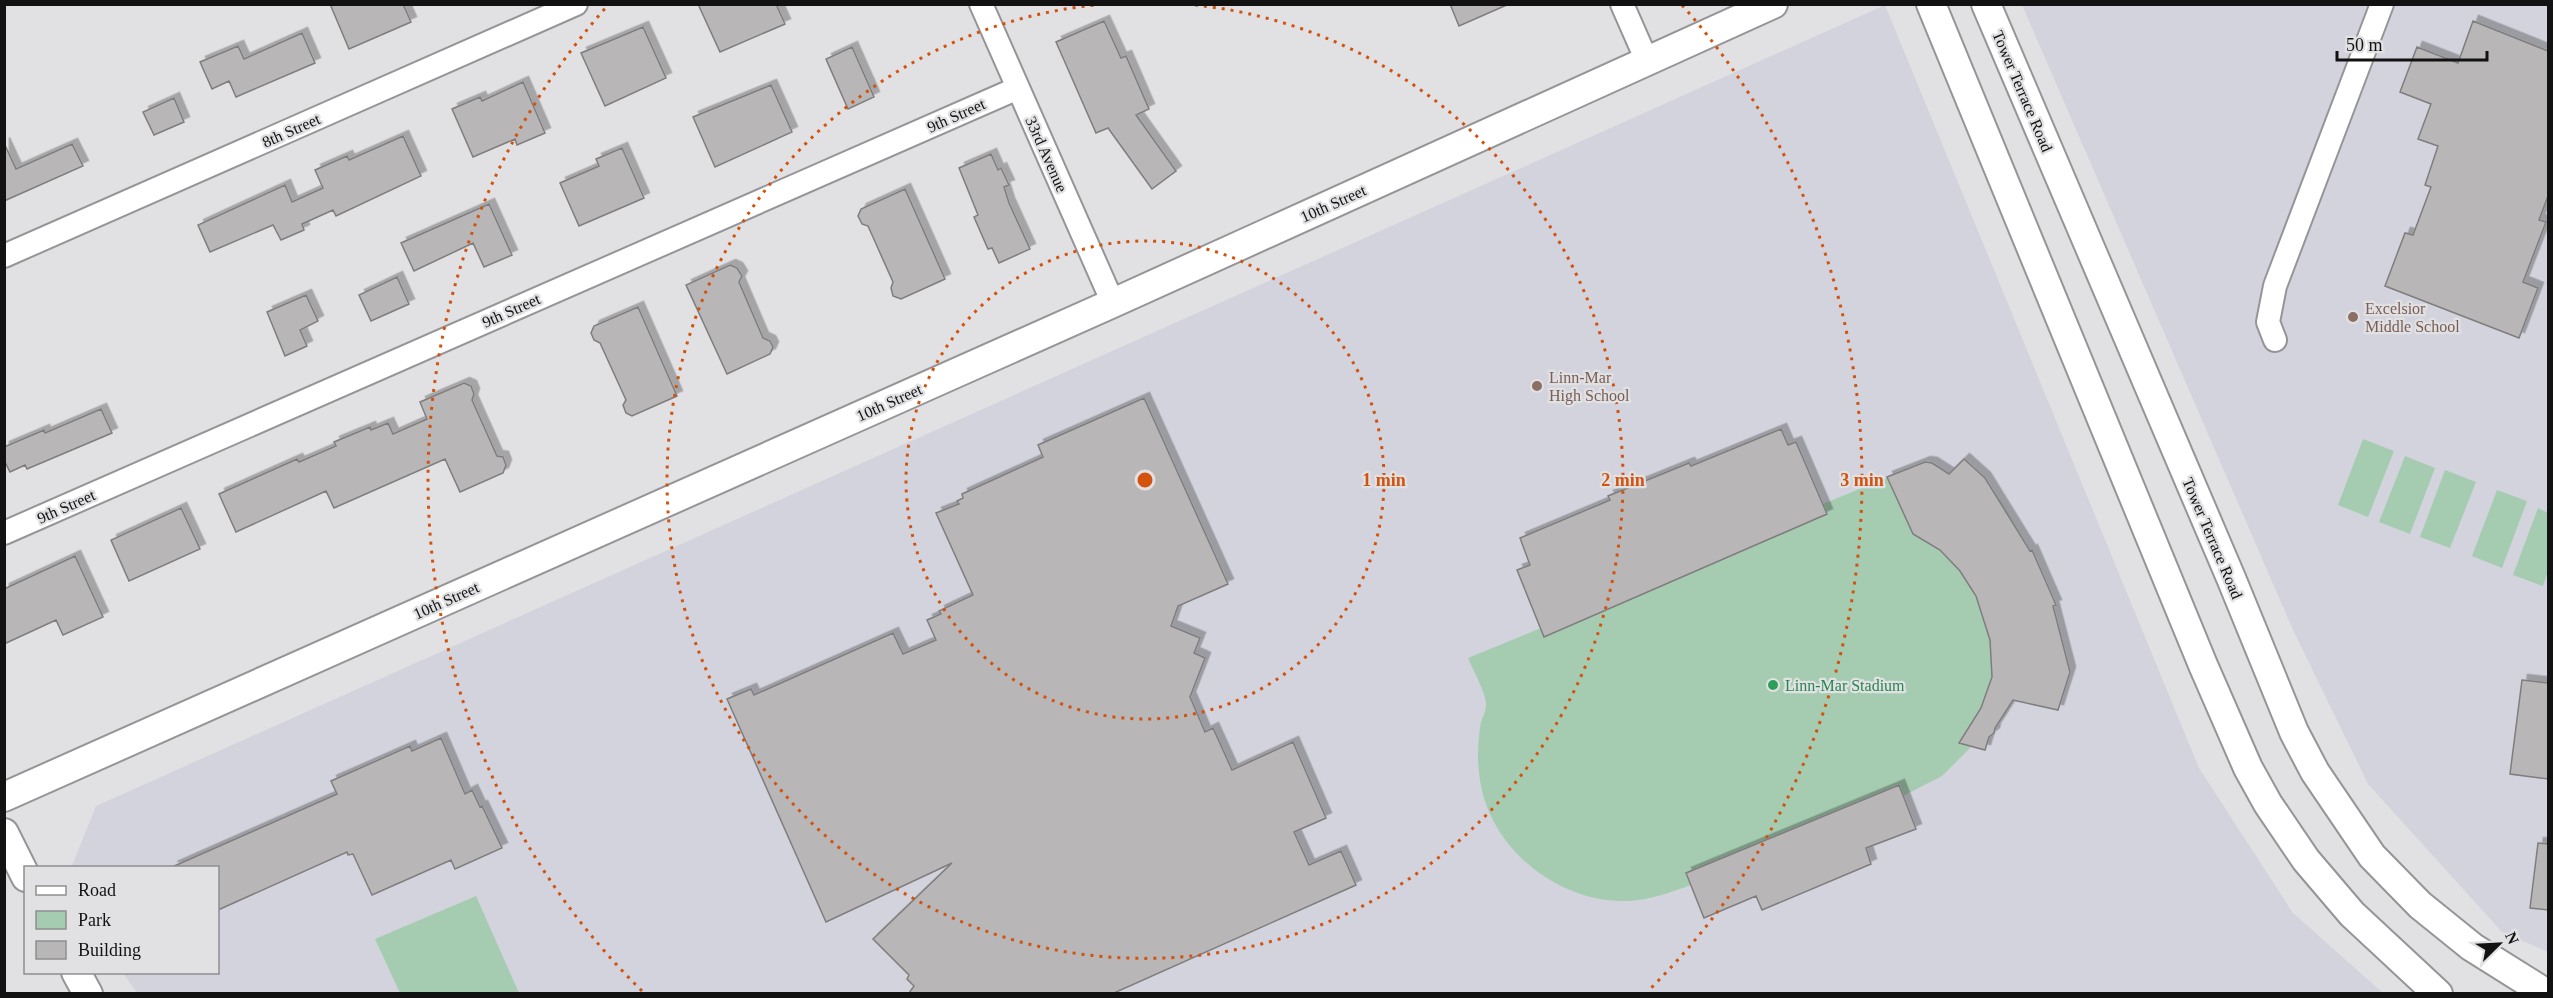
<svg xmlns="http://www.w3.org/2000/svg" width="2553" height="998" viewBox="0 0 2553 998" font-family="'Times New Roman',serif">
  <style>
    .built { fill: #d3d3dd }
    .green { fill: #a5ccb1 }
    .building { fill: #b9b6b7; stroke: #7f7d7e; stroke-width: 1.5; filter: url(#shadow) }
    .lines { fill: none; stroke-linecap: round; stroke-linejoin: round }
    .minor-casing { stroke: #959598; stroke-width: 26 }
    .tertiary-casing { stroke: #959598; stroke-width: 32 }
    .minor { stroke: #fff; stroke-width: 22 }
    .tertiary { stroke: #fff; stroke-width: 28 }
    .ring { fill: none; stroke: #d3520d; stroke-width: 3; stroke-dasharray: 3 6 }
    .education-dot { fill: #8d6e63; stroke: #e1e1e4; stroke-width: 2 }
    .leisure-dot { fill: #2e9e5b; stroke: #e1e1e4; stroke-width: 2 }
    .labels { text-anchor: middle; stroke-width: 4.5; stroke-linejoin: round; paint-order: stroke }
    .street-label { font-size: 16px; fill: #121213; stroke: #e1e1e4 }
    .education-label { font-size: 16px; fill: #785e54; stroke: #e1e1e4; text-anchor: start }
    .leisure-label { font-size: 16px; fill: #27864d; stroke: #e1e1e4; text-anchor: start }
    .centre { fill: #d3520d; stroke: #e1e1e4; stroke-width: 3 }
    .ring-label { font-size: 18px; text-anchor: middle; font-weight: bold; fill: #d3520d; stroke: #e1e1e4; stroke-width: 4.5; stroke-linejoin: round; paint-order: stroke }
  </style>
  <defs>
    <filter id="shadow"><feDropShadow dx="5.5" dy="-5.5" stdDeviation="0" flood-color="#0004"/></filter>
  </defs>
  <rect width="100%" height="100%" fill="#e1e1e4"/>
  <!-- built -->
  <path class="built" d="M 1885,5 L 2199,768 L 2293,913 L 2383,993 L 137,993 L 123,973 L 218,972 L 218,868 L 71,868 L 96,806 Z
    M 2022,5 L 2548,5 L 2548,952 L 2502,932 L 2368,784 L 2293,630 Z"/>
  <!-- green -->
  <path class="green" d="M 2363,439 L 2394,451 L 2368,517 L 2338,505 Z
    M 1796,442 L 1823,504 L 1925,462 L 1932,463 L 1950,474 L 1964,459 C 1994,483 2011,518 2030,551 L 2032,550 L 2056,605 L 2053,606 L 2070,672 L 2058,710 L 1997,697 L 2007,712 L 1995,728 L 1994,733 L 1989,737 L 1985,749 L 1972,746 L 1942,776 L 1903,796 L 1916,829 L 1865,849 L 1871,864 L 1762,910 L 1756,896 L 1704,918 L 1691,885 C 1671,892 1650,900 1629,901 C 1561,904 1494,852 1481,786 C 1477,765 1477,744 1481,722 C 1483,717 1486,710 1486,705 C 1487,695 1472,668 1468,658 L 1541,628 L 1517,570 L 1530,564 L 1609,500 L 1608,496 L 1689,463 L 1691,466 Z
    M 2405,456 L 2435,468 L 2410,534 L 2379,522 Z
    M 2445,470 L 2476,482 L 2450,548 L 2420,537 Z
    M 2497,490 L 2527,501 L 2502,568 L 2472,556 Z
    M 2538,508 L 2548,513 L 2548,571 L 2543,586 L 2513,575 Z
    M 476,896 L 519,993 L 400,993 L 375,939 Z"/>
  <!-- building -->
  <path class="building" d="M 330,4 L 403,4 L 411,22 L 349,49 Z
    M 698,4 L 776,4 L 785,24 L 720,52 Z
    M 1450,4 L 1509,4 L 1459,26 Z
    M 1104,21 L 1121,58 L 1126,56 L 1149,109 L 1136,115 L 1176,171 L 1152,189 L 1108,128 L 1096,133 L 1056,42 Z
    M 2473,21 L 2548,51 L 2548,196 L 2539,220 L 2546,222 L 2523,282 L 2538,288 L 2519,338 L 2385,286 L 2405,233 L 2413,235 L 2431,187 L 2425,185 L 2438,146 L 2418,139 L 2431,104 L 2400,92 L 2417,47 L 2458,63 Z
    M 643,27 L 666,78 L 605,106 L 581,53 Z
    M 302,33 L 315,63 L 236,97 L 229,81 L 212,89 L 200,62 L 238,46 L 244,59 Z
    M 852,47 L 874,97 L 848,109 L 826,59 Z
    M 523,82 L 545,133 L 517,145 L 515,139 L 473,157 L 452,109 L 480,97 L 482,101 Z
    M 771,85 L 792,132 L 715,167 L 693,117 Z
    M 174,98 L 184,122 L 154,135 L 143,112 Z
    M 403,136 L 421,176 L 336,216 L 333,210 L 302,224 L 304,230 L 281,240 L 273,225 L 210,252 L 198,225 L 285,185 L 292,202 L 323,188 L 315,170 L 347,156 L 349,160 Z
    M 4,143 L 16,169 L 72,144 L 83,166 L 4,201 Z
    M 622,148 L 644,198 L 579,226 L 560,183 L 599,166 L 596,159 Z
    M 991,154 L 998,170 L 1001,168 L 1009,185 L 1004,187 L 1009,203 L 1030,249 L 999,263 L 992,248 L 988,249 L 974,217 L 978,215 L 959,168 Z
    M 905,189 L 945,279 L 901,299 L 893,296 L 891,288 L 893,282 L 868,226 L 862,224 L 858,216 L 861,209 Z
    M 489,204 L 512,255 L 484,267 L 473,243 L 414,271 L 401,243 Z
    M 730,265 L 737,268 L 742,276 L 739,282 L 763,338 L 770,341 L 773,347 L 770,354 L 727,374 L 686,285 Z
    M 397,277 L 409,304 L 371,321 L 359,295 Z
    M 306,295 L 318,321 L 300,330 L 307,346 L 285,356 L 267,312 Z
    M 638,307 L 677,396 L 632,416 L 626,413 L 623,405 L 626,400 L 600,343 L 594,340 L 591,333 L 594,326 Z
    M 464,383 L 471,386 L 474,394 L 472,400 L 497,456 L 503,457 L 506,465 L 503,473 L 460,492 L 445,459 L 334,508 L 326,491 L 236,532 L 219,494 L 297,459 L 299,462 L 336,446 L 334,442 L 370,427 L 371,430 L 388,423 L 393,434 L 427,419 L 420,402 Z
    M 1144,398 L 1228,584 L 1178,606 L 1171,626 L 1200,638 L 1194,653 L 1205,658 L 1190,697 L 1205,732 L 1213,728 L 1232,770 L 1293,742 L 1326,818 L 1294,832 L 1309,865 L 1341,851 L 1356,885 L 1114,993 L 909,993 L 914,986 L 907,979 L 909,975 L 873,939 L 952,863 L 826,922 L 727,699 L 751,689 L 754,695 L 893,633 L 903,654 L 936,640 L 927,620 L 941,614 L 939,611 L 973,595 L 936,513 L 959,504 L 957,501 L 963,498 L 962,494 L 1043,457 L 1038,445 Z
    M 101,409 L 112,433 L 27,469 L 25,465 L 10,472 L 4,460 L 4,447 L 44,430 L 45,433 Z
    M 1781,429 L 1788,445 L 1796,442 L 1827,514 L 1544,637 L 1517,570 L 1530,565 L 1520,538 L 1610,500 L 1608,496 L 1689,463 L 1691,466 Z
    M 1964,459 L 1985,478 L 2030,551 L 2032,550 L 2056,605 L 2053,606 L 2070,672 L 2058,710 L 2013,700 L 1995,728 L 1994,733 L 1989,737 L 1985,750 L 1959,743 L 1981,708 L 1992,677 L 1990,640 L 1976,596 L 1960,571 L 1940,550 L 1913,534 L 1887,477 L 1925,462 L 1932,463 L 1949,474 Z
    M 181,508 L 200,549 L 129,581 L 111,540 Z
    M 75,556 L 103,617 L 63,635 L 56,620 L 4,644 L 4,589 Z
    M 2522,680 L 2548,683 L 2548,779 L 2510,774 Z
    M 441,738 L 465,794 L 472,790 L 480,807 L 482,806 L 502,848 L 455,869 L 451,860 L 372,895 L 353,854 L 348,855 L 347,852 L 218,910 L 218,867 L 172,867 L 337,794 L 331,781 L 410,746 L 412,751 Z
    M 1899,785 L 1916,829 L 1866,848 L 1871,864 L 1762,910 L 1756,896 L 1704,918 L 1686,873 Z
    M 2538,843 L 2548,844 L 2548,910 L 2530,908 Z"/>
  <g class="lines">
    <!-- minor casing -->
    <g class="minor-casing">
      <path id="minor" d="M 981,4 L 1113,303
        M 1622,4 L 1647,61
        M 4,256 L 576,4
        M 2275,340 L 2268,322 L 2275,286 L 2382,4
        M 4,533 L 1018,88"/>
    </g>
    <!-- tertiary casing -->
    <g class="tertiary-casing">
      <path id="tertiary" d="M 1931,4 L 2203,665 L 2248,768 L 2268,804 L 2306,860 L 2352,914 L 2438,994
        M 1986,4 L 2231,578 L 2294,732 L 2315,772 L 2372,856 L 2420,905 L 2472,947 L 2547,994
        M 4,797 L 1113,303 L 1773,4
        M 4,833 L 26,877
        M 76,972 L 88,994"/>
    </g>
    <!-- minor -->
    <use href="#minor" class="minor"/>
    <!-- tertiary -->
    <use href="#tertiary" class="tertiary"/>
  </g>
  <!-- distance rings -->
  <g class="ring">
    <circle cx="1145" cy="480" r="239"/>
    <path d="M1195 5A478 478 0 1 1 1095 5"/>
    <path d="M642 991A717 717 0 0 1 608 5M1682 5A717 717 0 0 1 1648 991"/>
  </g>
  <!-- markers -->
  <g class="education-dot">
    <circle cx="2353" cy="317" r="6"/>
    <circle cx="1537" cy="386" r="6"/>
  </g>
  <circle class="leisure-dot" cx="1773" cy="685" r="6"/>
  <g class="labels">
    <!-- street labels -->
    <g class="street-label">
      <text transform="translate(2023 91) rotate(67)" y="6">Tower Terrace Road</text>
      <text transform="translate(956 115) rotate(-24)" y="6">9th Street</text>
      <text transform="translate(291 130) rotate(-24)" y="6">8th Street</text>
      <text transform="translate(1047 154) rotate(66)" y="6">33rd Avenue</text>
      <text transform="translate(1333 203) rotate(-24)" y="6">10th Street</text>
      <text transform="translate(511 310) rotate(-24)" y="6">9th Street</text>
      <text transform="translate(889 402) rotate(-24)" y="6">10th Street</text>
      <text transform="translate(66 506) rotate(-24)" y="6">9th Street</text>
      <text transform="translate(2213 538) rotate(67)" y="6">Tower Terrace Road</text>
      <text transform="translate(446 600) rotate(-24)" y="6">10th Street</text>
    </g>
    <!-- education labels -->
    <g class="education-label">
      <text x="2365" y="314">Excelsior<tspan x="2365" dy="18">Middle School</tspan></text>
      <text x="1549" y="383">Linn-Mar<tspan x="1549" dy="18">High School</tspan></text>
    </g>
    <!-- leisure labels -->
    <g class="leisure-label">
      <text x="1785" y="691">Linn-Mar Stadium</text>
    </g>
  </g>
  <circle cx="1145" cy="480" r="9" class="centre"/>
  <g class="ring-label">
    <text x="1384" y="486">1 min</text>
    <text x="1623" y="486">2 min</text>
    <text x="1862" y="486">3 min</text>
  </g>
  <!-- border -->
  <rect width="2553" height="998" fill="none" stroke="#121213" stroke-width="12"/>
  <!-- legend -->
  <rect x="24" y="866" width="195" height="108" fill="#e1e1e4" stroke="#8e8e90" stroke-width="1.5"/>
  <rect x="36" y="886" width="30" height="9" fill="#ffffff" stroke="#8e8e90" stroke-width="1.5"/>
  <text x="78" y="896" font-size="18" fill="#121213">Road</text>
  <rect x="36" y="911" width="30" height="18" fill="#a5ccb1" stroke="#8e8e90" stroke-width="1.5"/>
  <text x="78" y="926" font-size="18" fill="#121213">Park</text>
  <rect x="36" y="941" width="30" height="18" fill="#b9b6b7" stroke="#8e8e90" stroke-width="1.5"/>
  <text x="78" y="956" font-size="18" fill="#121213">Building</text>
  <!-- north arrow -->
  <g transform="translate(2499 944) rotate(66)" stroke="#e1e1e4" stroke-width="4.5" paint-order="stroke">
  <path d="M0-4.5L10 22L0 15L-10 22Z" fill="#121213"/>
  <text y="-9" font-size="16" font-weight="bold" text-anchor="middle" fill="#121213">N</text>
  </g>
  <!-- scale -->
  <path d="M2337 51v9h150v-9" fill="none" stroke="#121213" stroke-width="3"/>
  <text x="2346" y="51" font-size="18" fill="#121213" stroke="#e1e1e4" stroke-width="4.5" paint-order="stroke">50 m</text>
</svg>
